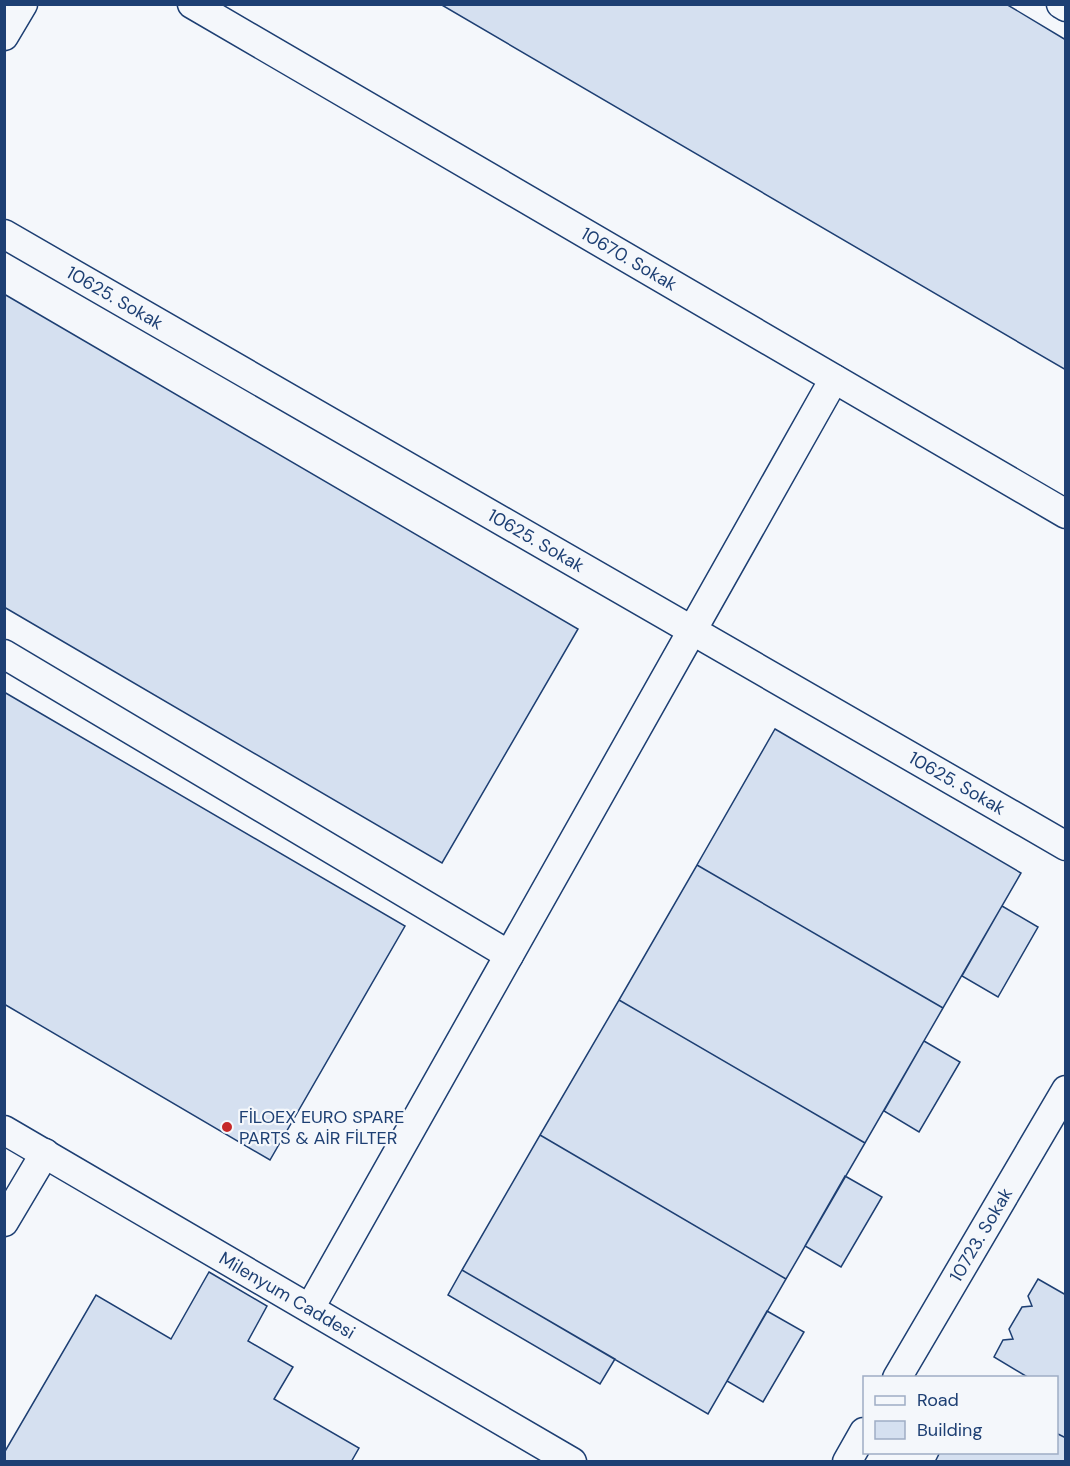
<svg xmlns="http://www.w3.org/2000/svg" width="1070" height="1466" viewBox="0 0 1070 1466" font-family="'DM Sans',sans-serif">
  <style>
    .building { fill: #d5e0f0; stroke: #1d3f73; stroke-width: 1.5 }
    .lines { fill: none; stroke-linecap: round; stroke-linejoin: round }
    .minor-casing { stroke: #1d3f73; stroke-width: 31 }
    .minor { stroke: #f4f7fb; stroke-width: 28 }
    .poi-dot { fill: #c62828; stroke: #f4f7fb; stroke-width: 2 }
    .labels { text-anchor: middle; stroke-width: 4.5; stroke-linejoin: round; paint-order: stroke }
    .street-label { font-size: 18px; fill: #1d3f73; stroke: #f4f7fb }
    .poi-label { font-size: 18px; fill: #1d3f73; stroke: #f4f7fb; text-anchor: start }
  </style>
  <rect width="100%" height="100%" fill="#f4f7fb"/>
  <!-- building -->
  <path class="building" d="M 440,4 L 1006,4 L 1066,40 L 1066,370 Z
    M 4,294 L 578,629 L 442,863 L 4,607 Z
    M 4,692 L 405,926 L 270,1160 L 4,1004 Z
    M 775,729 L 1021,873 L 943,1008 L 697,865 Z
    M 697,865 L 943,1008 L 865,1143 L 619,1000 Z
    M 1002,906 L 1038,927 L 998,997 L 962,976 Z
    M 619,1000 L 865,1143 L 786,1279 L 540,1135 Z
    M 924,1041 L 960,1062 L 919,1132 L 884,1111 Z
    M 540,1135 L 786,1279 L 708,1414 L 462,1270 Z
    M 845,1176 L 882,1197 L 841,1267 L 805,1246 Z
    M 462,1270 L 615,1359 L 600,1384 L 448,1295 Z
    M 209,1272 L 267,1306 L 248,1341 L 293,1367 L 274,1399 L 359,1448 L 351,1462 L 4,1462 L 4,1453 L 96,1295 L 171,1339 Z
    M 1038,1279 L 1066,1295 L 1066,1438 L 1056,1433 L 1056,1378 L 1029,1378 L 994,1357 L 1003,1340 L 1013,1339 L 1009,1329 L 1022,1307 L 1032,1306 L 1028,1296 Z
    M 767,1311 L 804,1332 L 763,1402 L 727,1381 Z
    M 1056,1433 L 1066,1438 L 1066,1462 L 935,1462 L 940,1452 L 1056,1452 Z"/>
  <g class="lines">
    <!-- minor casing -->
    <g class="minor-casing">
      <g id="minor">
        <path id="s1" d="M 192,4 L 1066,514"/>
        <path d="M 1061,4 L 1066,7"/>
        <path d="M 4,36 L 23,4"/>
        <path id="s2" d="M 4,234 L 1066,846"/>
        <path d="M 4,654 L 509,955"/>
        <path id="s3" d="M 4,1130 L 572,1462"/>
        <path d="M 4,1222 L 45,1153"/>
        <path d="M 310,1308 L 834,379"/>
        <path id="s4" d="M 897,1378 L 1066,1090"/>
        <path d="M 847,1462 L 864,1432"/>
      </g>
    </g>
    <!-- minor -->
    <use href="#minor" class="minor"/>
  </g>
  <!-- markers -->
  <circle class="poi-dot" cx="227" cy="1127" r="6"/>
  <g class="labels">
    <!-- street labels -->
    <g class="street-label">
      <text dy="6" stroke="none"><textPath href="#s1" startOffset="506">10670. Sokak</textPath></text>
      <text dy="6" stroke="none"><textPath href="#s2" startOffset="128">10625. Sokak</textPath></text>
      <text dy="6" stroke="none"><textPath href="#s2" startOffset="614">10625. Sokak</textPath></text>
      <text dy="6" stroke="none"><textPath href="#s2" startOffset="1100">10625. Sokak</textPath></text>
      <text dy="6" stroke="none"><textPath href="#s4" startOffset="166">10723. Sokak</textPath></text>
      <text dy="6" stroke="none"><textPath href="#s3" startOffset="328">Milenyum Caddesi</textPath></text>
    </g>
    <!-- poi labels -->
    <g class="poi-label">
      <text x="239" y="1123">FİLOEX EURO SPARE<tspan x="239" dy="21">PARTS &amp; AİR FİLTER</tspan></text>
    </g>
  </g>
  <!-- border -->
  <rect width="1070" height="1466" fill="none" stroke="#1d3f73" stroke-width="12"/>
  <!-- legend -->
  <rect x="863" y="1376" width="195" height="78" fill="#f4f7fb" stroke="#9eadc5" stroke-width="1.5"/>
  <rect x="875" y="1396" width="30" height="9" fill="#f4f7fb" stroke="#9eadc5" stroke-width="1.5"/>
  <text x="917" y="1406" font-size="18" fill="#1d3f73">Road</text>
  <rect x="875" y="1421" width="30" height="18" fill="#d5e0f0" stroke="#9eadc5" stroke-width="1.5"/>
  <text x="917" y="1436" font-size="18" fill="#1d3f73">Building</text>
</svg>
